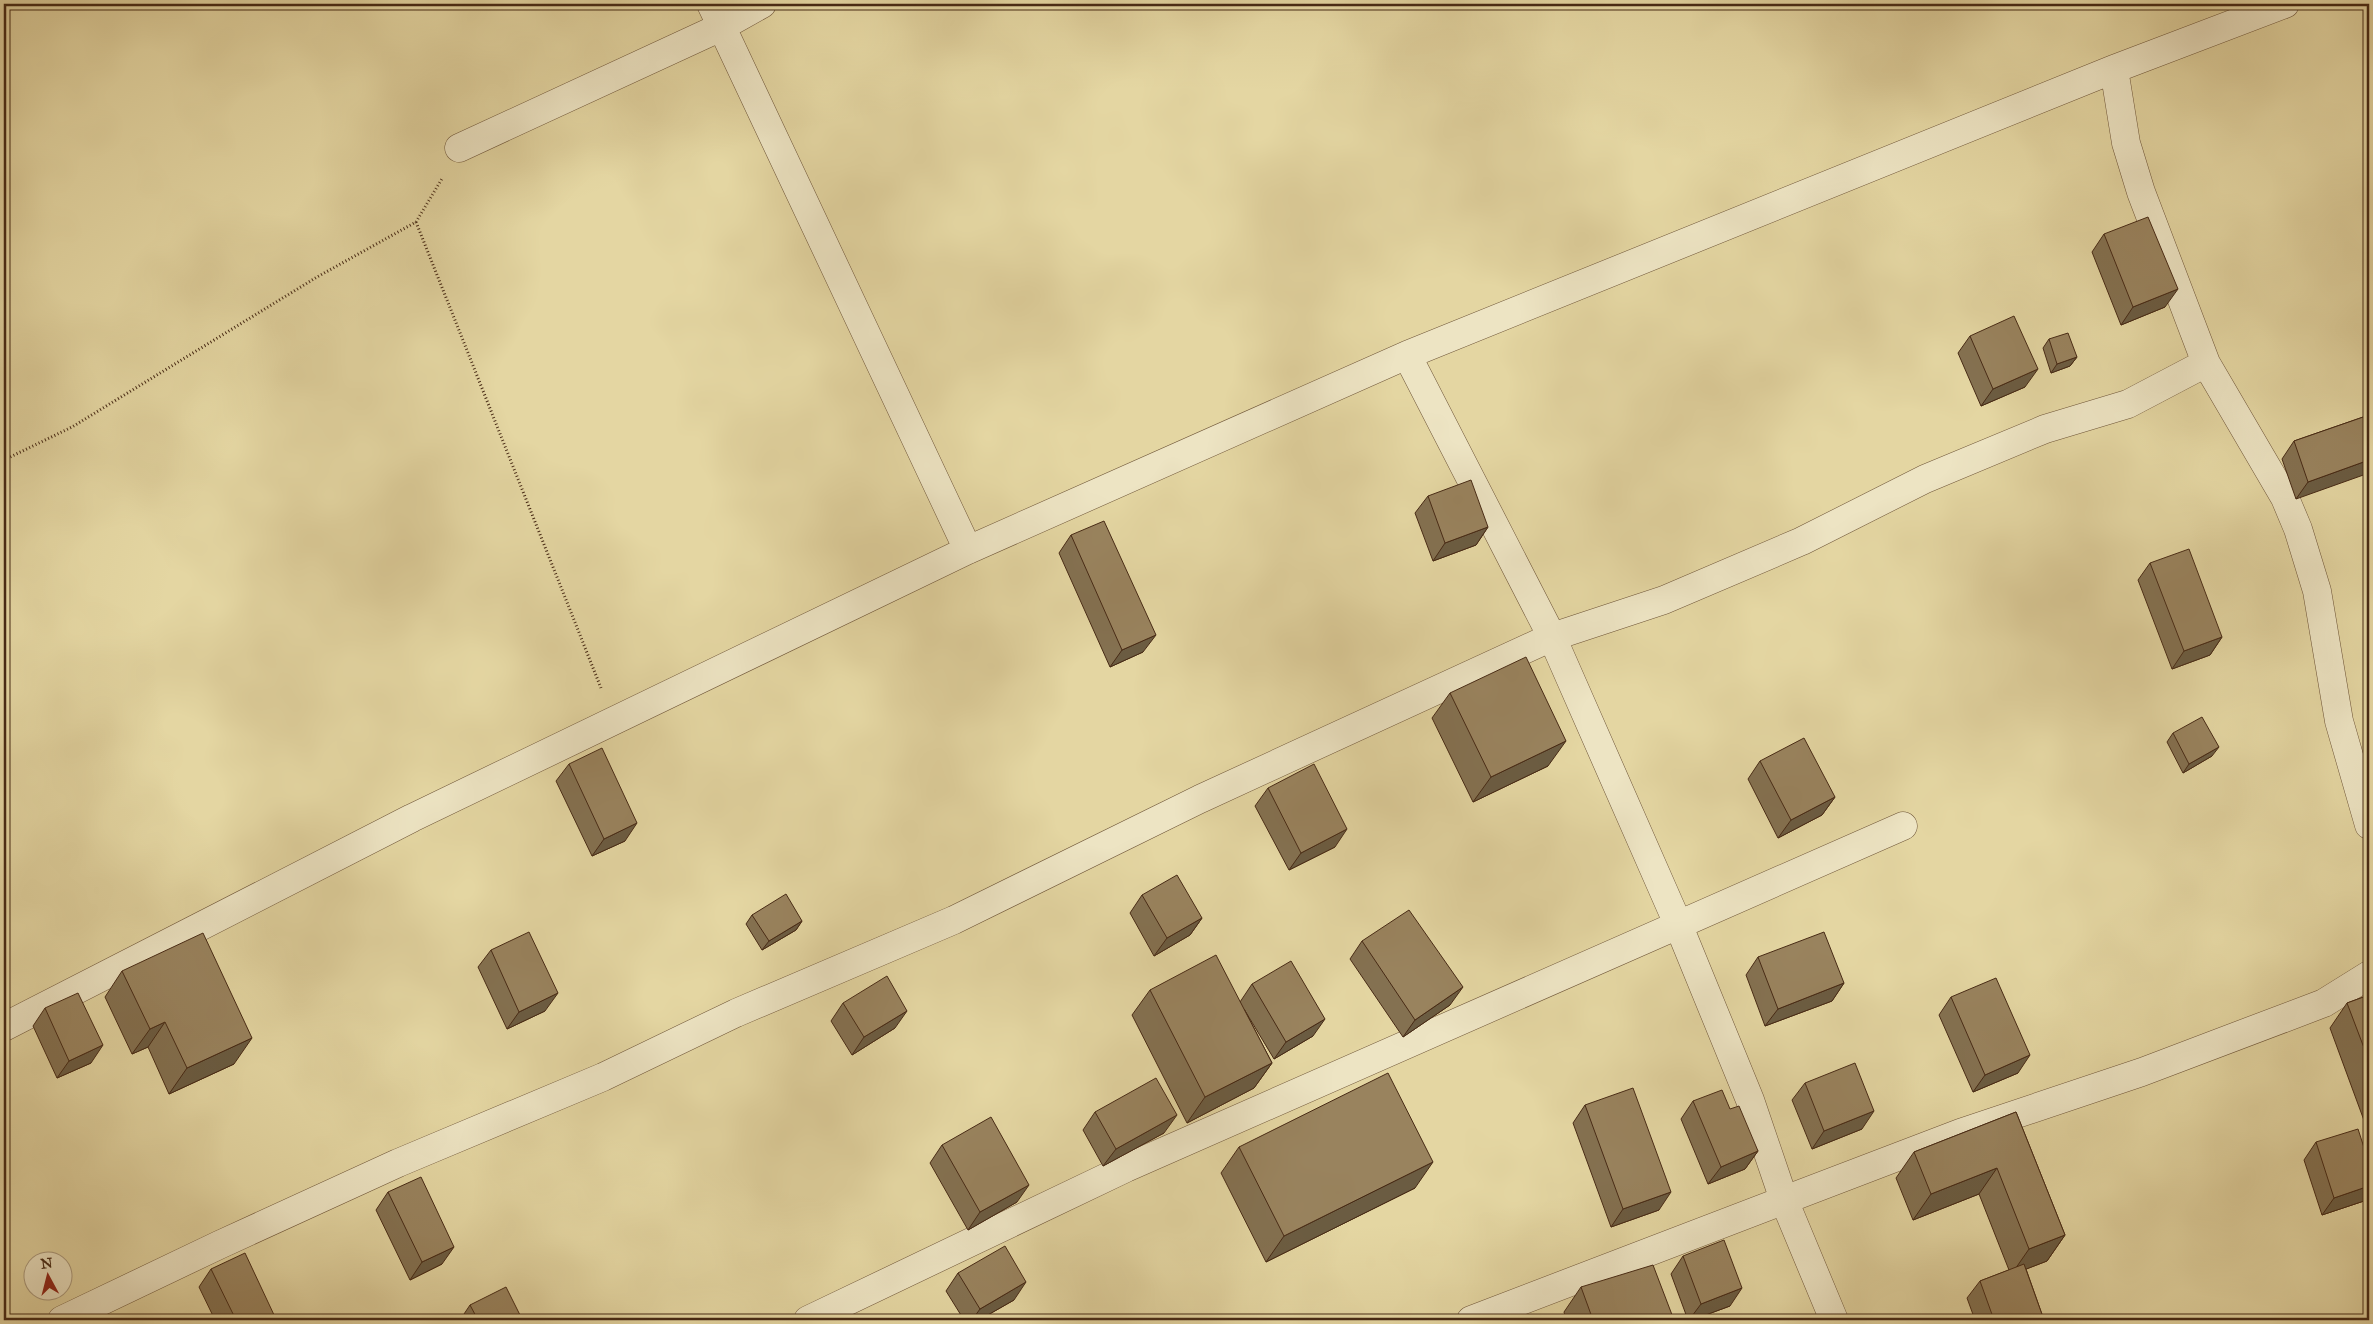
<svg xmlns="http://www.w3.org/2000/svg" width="2373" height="1324" viewBox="0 0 2373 1324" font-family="'IM FELL Great Primer',serif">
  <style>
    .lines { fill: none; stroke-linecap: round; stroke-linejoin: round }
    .minor-casing { stroke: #6e5538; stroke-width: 29 }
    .path { stroke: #472a15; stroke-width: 3; stroke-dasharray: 1 2.5; stroke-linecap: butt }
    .minor { stroke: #ede4c3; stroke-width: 28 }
    .wall { fill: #847151; stroke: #472a15 }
    .shaded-wall { fill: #6b5c42; stroke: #472a15 }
    .building { fill: #99835e; stroke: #472a15 }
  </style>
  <rect width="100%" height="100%" fill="#e4d6a2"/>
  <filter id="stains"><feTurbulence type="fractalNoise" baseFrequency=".004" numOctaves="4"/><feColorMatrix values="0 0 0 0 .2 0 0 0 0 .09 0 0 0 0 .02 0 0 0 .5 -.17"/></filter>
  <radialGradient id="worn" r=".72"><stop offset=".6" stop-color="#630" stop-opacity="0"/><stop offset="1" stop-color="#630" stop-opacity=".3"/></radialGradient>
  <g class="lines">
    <!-- minor casing -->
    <g class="minor-casing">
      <path id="minor" d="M 711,4 L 968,550
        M 2114,69 L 2126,143 L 2141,192 L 2206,363 L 2285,498 L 2298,529 L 2317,591 L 2339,721 L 2369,825
        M 459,148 L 721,27 L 762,4
        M 1407,355 L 1552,637 L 1678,924 L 1750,1100 L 1784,1200 L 1834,1320
        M 4,1027 L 412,818 L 968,550 L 1407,355 L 2114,69 L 2285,4
        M 62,1320 L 219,1245 L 398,1163 L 603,1077 L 736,1013 L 954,920 L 1200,799 L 1552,637 L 1664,600 L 1802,541 L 1925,479 L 2045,429 L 2128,404 L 2206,363
        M 808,1320 L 1126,1168 L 1903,826
        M 1471,1320 L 1960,1133 L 2142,1072 L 2324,1003 L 2369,975"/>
    </g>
    <!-- path -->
    <path class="path" d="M 416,222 L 601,688
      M 4,460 L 72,427 L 317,277 L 416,222 L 443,177"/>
    <!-- minor -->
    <use href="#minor" class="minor"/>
  </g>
  <!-- wall -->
  <path class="wall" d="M 2104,234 L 2165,307 L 2121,325 L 2092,252 Z
    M 1970,336 L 2025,387 L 1981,406 L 1958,353 Z
    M 2049,339 L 2077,357 L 2070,366 L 2051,373 L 2043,348 Z
    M 2369,415 L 2296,499 L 2282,459 L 2294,441 Z
    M 1428,496 L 1488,527 L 1476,545 L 1433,561 L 1415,513 Z
    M 1071,535 L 1143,652 L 1110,667 L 1059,553 Z
    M 2150,563 L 2222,637 L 2210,655 L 2172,669 L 2138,580 Z
    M 1450,693 L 1548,766 L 1473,802 L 1432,718 Z
    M 2173,733 L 2212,756 L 2183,773 L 2167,742 Z
    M 1760,761 L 1835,797 L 1822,815 L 1778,838 L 1748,779 Z
    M 569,764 L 625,841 L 592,856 L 556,781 Z
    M 1268,788 L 1335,847 L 1289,870 L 1255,806 Z
    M 1142,895 L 1202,918 L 1190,935 L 1154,956 L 1130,913 Z
    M 752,915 L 802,921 L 796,930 L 762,950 L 746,924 Z
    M 1362,941 L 1450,1005 L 1403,1037 L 1350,959 Z
    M 491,950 L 545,1011 L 507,1029 L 478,967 Z
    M 1758,957 L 1844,983 L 1832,1001 L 1765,1026 L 1746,975 Z
    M 122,971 L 234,1064 L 169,1094 L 148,1047 L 132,1054 L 105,997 Z
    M 1252,984 L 1313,1036 L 1274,1059 L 1244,1009 L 1272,1063 L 1254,1088 L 1187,1123 L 1132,1015 L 1150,990 L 1240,1002 Z
    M 2369,995 L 2369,1134 L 2330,1028 L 2347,1003 Z
    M 1951,997 L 2018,1073 L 1973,1092 L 1939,1015 Z
    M 843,1003 L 895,1028 L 852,1055 L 831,1021 Z
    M 45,1008 L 91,1063 L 57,1078 L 33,1026 Z
    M 1805,1083 L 1862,1129 L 1812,1149 L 1792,1100 Z
    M 1693,1101 L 1730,1109 L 1758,1151 L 1745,1169 L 1708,1184 L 1681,1119 Z
    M 1585,1105 L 1659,1210 L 1611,1227 L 1573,1123 Z
    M 1095,1112 L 1164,1133 L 1103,1166 L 1083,1130 Z
    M 2016,1112 L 2065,1235 L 2047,1261 L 2026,1269 L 2044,1320 L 1975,1320 L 1967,1298 L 1980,1281 L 2009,1270 L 1979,1194 L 1913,1220 L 1896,1178 L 1914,1152 Z
    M 2316,1142 L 2364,1201 L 2322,1215 L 2304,1160 Z
    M 942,1145 L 1017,1202 L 968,1230 L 930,1163 Z
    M 1239,1147 L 1415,1188 L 1266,1262 L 1221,1173 Z
    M 388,1192 L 442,1264 L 410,1280 L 376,1210 Z
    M 1683,1256 L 1730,1306 L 1692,1320 L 1688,1320 L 1671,1274 Z
    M 211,1269 L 273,1320 L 215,1320 L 199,1287 Z
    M 958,1273 L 1014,1300 L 979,1320 L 964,1320 L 946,1291 Z
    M 1581,1287 L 1674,1320 L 1566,1320 L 1564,1312 Z
    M 470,1305 L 521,1317 L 519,1320 L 467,1320 L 464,1314 Z"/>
  <!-- shaded-wall -->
  <path class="shaded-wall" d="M 2178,289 L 2165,307 L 2121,325 L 2133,307 Z
    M 2077,357 L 2070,366 L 2051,373 L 2057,364 Z
    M 2038,369 L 2025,387 L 1981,406 L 1993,389 Z
    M 2369,460 L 2369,473 L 2296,499 L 2308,482 Z
    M 1488,527 L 1476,545 L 1433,561 L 1445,543 Z
    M 1156,635 L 1143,652 L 1110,667 L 1122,650 Z
    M 2222,637 L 2210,655 L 2172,669 L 2184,651 Z
    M 1566,741 L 1548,766 L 1473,802 L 1491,777 Z
    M 2219,747 L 2212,756 L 2183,773 L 2189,764 Z
    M 1835,797 L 1822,815 L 1778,838 L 1791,820 Z
    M 637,823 L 625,841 L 592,856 L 604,839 Z
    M 1347,829 L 1335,847 L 1289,870 L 1301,853 Z
    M 1202,918 L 1190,935 L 1154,956 L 1167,938 Z
    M 802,921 L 796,930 L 762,950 L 769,941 Z
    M 1844,983 L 1832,1001 L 1765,1026 L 1778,1009 Z
    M 1463,987 L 1450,1005 L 1403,1037 L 1415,1020 Z
    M 558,993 L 545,1011 L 507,1029 L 519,1012 Z
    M 907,1011 L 895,1028 L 852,1055 L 864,1037 Z
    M 1325,1019 L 1313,1036 L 1274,1059 L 1286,1042 Z
    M 165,1022 L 148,1047 L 132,1054 L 150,1029 Z
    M 252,1038 L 234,1064 L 169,1094 L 187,1068 Z
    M 103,1045 L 91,1063 L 57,1078 L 69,1061 Z
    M 2030,1055 L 2018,1073 L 1973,1092 L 1985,1075 Z
    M 1272,1063 L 1254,1088 L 1187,1123 L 1205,1097 Z
    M 1874,1111 L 1862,1129 L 1812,1149 L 1824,1131 Z
    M 1177,1115 L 1164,1133 L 1103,1166 L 1116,1149 Z
    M 1758,1151 L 1745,1169 L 1708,1184 L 1721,1167 Z
    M 1433,1162 L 1415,1188 L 1266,1262 L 1284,1236 Z
    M 1997,1168 L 1979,1194 L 1913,1220 L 1931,1194 Z
    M 1029,1185 L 1017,1202 L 968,1230 L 980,1212 Z
    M 2369,1186 L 2369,1194 L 2364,1201 L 2322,1215 L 2334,1198 Z
    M 1671,1192 L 1659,1210 L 1611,1227 L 1623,1209 Z
    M 2065,1235 L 2047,1261 L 2011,1275 L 2029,1249 Z
    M 454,1247 L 442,1264 L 410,1280 L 422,1262 Z
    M 1026,1282 L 1014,1300 L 979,1320 L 972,1320 L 980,1309 Z
    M 1742,1288 L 1730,1306 L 1692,1320 L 1689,1320 L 1701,1304 Z"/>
  <!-- building -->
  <path class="building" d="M 2148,217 L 2178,289 L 2133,307 L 2104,234 Z
    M 2014,316 L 2038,369 L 1993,389 L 1970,336 Z
    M 2068,333 L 2077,357 L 2057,364 L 2049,339 Z
    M 2369,415 L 2369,460 L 2308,482 L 2294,441 Z
    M 1471,480 L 1488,527 L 1445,543 L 1428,496 Z
    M 1104,521 L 1156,635 L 1122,650 L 1071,535 Z
    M 2189,549 L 2222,637 L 2184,651 L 2150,563 Z
    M 1526,657 L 1566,741 L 1491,777 L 1450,693 Z
    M 2202,717 L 2219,747 L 2189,764 L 2173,733 Z
    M 1804,738 L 1835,797 L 1791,820 L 1760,761 Z
    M 602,748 L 637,823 L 604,839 L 569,764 Z
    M 1314,764 L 1347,829 L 1301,853 L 1268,788 Z
    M 1177,875 L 1202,918 L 1167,938 L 1142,895 Z
    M 786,894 L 802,921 L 769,941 L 752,915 Z
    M 1409,910 L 1463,987 L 1415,1020 L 1362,941 Z
    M 529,932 L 558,993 L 519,1012 L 491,950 Z
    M 1824,932 L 1844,983 L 1778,1009 L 1758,957 Z
    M 203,933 L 252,1038 L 187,1068 L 165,1022 L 150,1029 L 122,971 Z
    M 1216,955 L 1272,1063 L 1205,1097 L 1150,990 Z
    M 1291,961 L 1325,1019 L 1286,1042 L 1252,984 Z
    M 887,976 L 907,1011 L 864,1037 L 843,1003 Z
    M 1996,978 L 2030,1055 L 1985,1075 L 1951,997 Z
    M 78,993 L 103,1045 L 69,1061 L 45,1008 Z
    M 2369,995 L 2369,1061 L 2347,1003 Z
    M 1855,1063 L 1874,1111 L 1824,1131 L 1805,1083 Z
    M 1388,1073 L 1433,1162 L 1284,1236 L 1239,1147 Z
    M 1156,1078 L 1177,1115 L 1116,1149 L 1095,1112 Z
    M 1633,1088 L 1671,1192 L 1623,1209 L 1585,1105 Z
    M 1722,1090 L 1730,1109 L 1739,1106 L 1758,1151 L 1721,1167 L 1693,1101 Z
    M 2016,1112 L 2065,1235 L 2029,1249 L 1997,1168 L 1931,1194 L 1914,1152 Z
    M 991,1117 L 1029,1185 L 980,1212 L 942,1145 Z
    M 2358,1129 L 2369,1163 L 2369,1186 L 2334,1198 L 2316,1142 Z
    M 421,1177 L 454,1247 L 422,1262 L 388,1192 Z
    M 1724,1240 L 1742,1288 L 1701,1304 L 1683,1256 Z
    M 1005,1246 L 1026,1282 L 980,1309 L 958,1273 Z
    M 245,1253 L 275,1317 L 270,1320 L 236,1320 L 211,1269 Z
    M 2024,1264 L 2044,1320 L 1994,1320 L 1980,1281 Z
    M 1653,1265 L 1674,1320 L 1593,1320 L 1581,1287 Z
    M 506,1287 L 521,1317 L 515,1320 L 478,1320 L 470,1305 Z"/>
  <!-- margin -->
  <rect width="2373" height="1324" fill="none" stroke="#e4d6a2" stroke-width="20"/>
  <rect x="5" y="5" width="2363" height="1314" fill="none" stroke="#472a15" stroke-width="2.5"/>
  <rect x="10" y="10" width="2353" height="1304" fill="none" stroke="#472a15"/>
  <!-- north arrow -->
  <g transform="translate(48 1276) rotate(353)"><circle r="24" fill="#ede4c3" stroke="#ab9a7d"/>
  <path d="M0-4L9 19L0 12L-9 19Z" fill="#8f2418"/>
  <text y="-8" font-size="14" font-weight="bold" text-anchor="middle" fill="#472a15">N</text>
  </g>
  <rect width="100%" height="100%" filter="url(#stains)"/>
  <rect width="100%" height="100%" fill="url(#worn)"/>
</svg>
